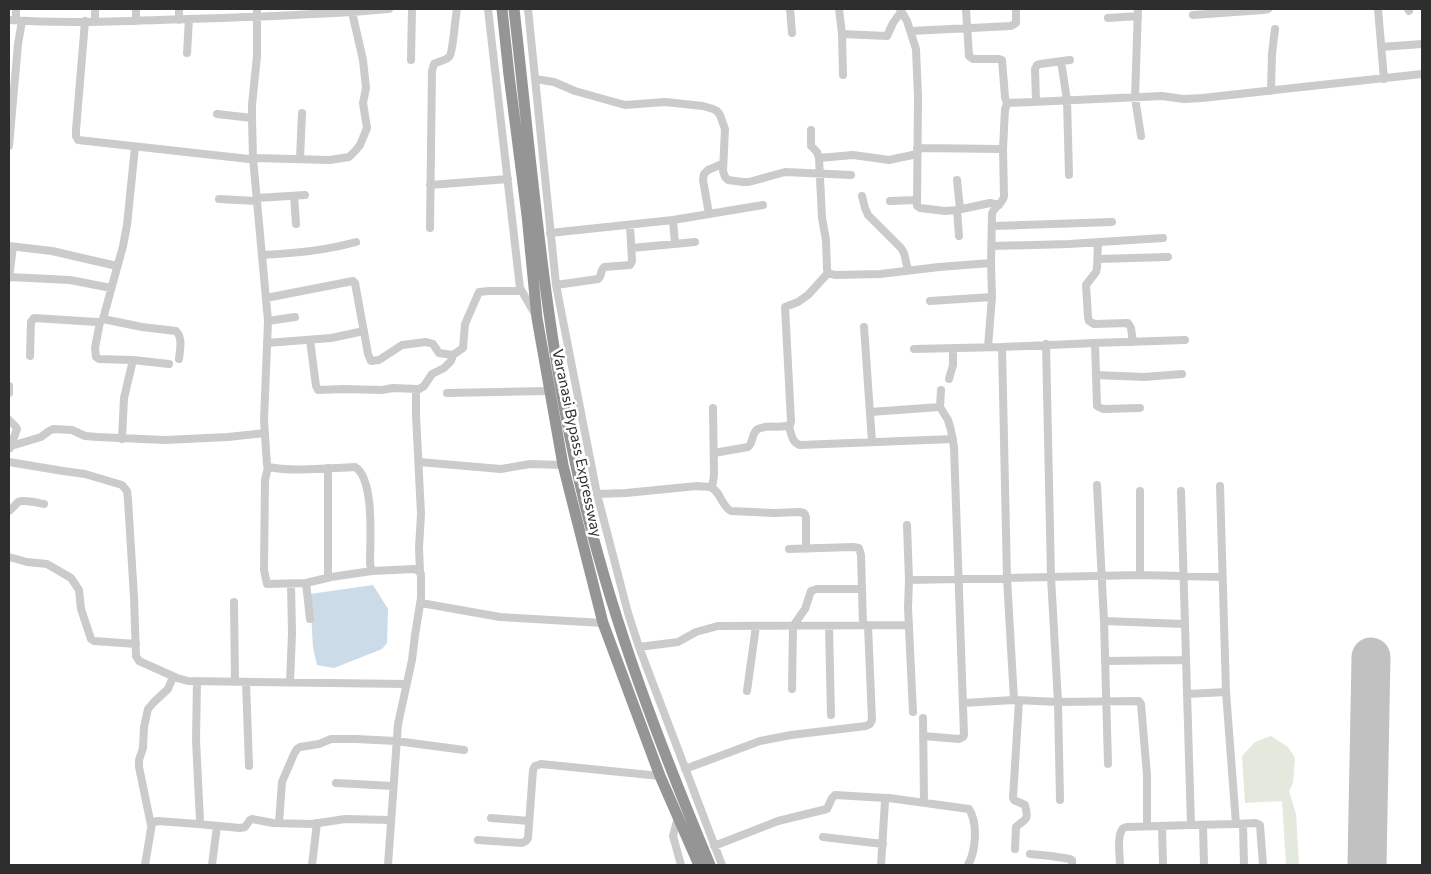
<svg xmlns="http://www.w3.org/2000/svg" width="1431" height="874" viewBox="0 0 1431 874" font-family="Commissioner,sans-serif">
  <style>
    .green { fill: #e3eadd }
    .water { fill: #cbdbe8 }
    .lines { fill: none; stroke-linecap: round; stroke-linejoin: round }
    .runway { stroke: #c1c1c1; stroke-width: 39 }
    .minor { stroke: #cbcbcb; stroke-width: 8 }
    .highway { stroke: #959595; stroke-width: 11 }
    .labels { text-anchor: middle; stroke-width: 5; stroke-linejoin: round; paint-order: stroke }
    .street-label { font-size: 15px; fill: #2e2e2e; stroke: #fff }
  </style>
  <rect width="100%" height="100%" fill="#fff"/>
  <!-- green -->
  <path class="green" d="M 1271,736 L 1288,747 L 1295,758 L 1293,783 L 1289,791 L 1296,814 L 1299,865 L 1286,865 L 1282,801 L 1245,803 L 1242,756 L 1255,742 Z"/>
  <!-- water -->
  <path class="water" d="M 373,585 L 388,609 L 387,643 L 382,649 L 334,668 L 317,665 L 313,648 L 310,594 Z"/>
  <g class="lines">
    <!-- runway -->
    <path class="runway" d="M 1367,865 L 1371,657"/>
    <!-- minor -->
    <path class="minor" d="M 95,9 L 95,21
      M 136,9 L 136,21
      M 179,9 L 179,20
      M 257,9 L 257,56 L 252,105 L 252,118 L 253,158 L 268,321 L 264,420 L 267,465 L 268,467 C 293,472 329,468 355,467 C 375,479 370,542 370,564 L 372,571 L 414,569 L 417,570 L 421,574 L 421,598 L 415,635 L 412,660 L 398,724 L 388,865
      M 488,9 L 520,288 L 535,314
      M 528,9 L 556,285 L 597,494 L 628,613 L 639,647 L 722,865
      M 790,9 L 792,33
      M 839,9 L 842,34 L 843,75
      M 900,9 L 907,21 L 916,49 L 918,96 L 917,206 L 920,208 L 945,211 L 957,210 L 990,203 L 999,205
      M 966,9 L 969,56 L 973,59 L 999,59 L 1002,60 L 1005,97 L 1007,104
      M 1138,9 L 1135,98 L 1141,136
      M 1378,9 L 1384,79
      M 1408,9 L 1409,11
      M 1193,15 L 1263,10 L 1268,9
      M 1108,18 L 1138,16
      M 9,20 C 68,24 128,21 187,19 C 255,17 322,15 389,9
      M 16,20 L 16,9
      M 85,21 L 76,130 L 76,136 L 78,140 L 249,159 L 253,158 L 330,160 L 349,157 L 356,150 L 360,145 L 367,128 L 363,103 L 366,88 L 363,60 L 352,12
      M 911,31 L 1011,26 L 1016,23 L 1016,9
      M 842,34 L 887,36 L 893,23 L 901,12
      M 1381,47 L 1422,44
      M 187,53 L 189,19
      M 411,60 L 412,9
      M 1061,61 L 1067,100 L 1069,175
      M 535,79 L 554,82 L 575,91 L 625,105 L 665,102 L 703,106 L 713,109 L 717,111 L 720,115 L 725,129 L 723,171 L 725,177 L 728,180 L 743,182 L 749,182 L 785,172 L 851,175
      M 1271,91 L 1272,54 L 1275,29
      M 1036,101 L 1035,69 L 1037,65 L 1040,64 L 1070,60
      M 217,114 L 252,118
      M 811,130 L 811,146 L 817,152 L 819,158 L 822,218 L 826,240 L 827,269 L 828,273 L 835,275 L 880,274 L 939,267 L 991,263 L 992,214 C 994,206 1003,204 1004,196 L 1003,149 L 1005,109 L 1007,104 L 1009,103 L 1162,96 L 1184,99 L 1202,98 L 1422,74
      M 9,146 L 18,44 L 22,21
      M 917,148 L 1003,149
      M 819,158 L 853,155 L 889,160 L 917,154
      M 300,159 L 302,113
      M 957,180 L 960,209
      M 430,185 L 508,179
      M 294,196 L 296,224
      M 862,196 L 865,208 L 868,215 L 901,248 L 904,253 L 908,270
      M 257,198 L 305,195
      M 219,199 L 257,201
      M 890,201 L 916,200
      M 957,210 L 959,236
      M 709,214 L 703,180 L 704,174 L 708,170 L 722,164
      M 673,220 L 675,244
      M 992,226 L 1112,222
      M 430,228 L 432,71 L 434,64 C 439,61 445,61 449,57 C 453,53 455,18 457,9
      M 550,233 L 673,220 L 763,205
      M 1098,242 L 1097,268 L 1096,272 L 1086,285 L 1088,317 L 1089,321 L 1094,324 L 1128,323 L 1131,328 L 1133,342
      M 9,246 L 52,251 L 117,266
      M 992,246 L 1069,244 L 1163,238
      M 632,248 L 695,242
      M 262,255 C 296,253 323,251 356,242
      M 1098,259 L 1168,257
      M 9,277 L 70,280 L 111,288
      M 9,278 L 13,247
      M 556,285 L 598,279 C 602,276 600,271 604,267 L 630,265 L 632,261 L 630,225
      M 266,298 L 353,281 L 355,283 L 368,354 L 371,361 L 379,360 L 402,345 L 426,342 L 433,344 L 439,353 L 453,355
      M 930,301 L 992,297
      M 103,319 L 142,327 L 176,331 C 183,338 180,350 179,359
      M 268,321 L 295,317
      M 100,322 L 95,348 L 96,357 L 99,359 L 133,360 L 124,398 L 122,439
      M 864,327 L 872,442
      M 310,340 L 316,386 L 318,390 L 344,389 L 382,390 L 393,388 L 417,389
      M 267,343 L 331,338 L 364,331
      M 1095,343 L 1185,340
      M 1046,344 L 1051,577 L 1058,702 L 1060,800
      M 988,347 L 992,297 L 991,263
      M 914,349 L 1002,347
      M 30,356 L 31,322 L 34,318 L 97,322 L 100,322 L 103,319 L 123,246 L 127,225 L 135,147
      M 133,360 L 169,364
      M 1096,375 L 1144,377 L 1182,374
      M 949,379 L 953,365 L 953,348
      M 9,386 L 9,393
      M 447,393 L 549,391
      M 1140,408 L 1103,409 L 1097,406 L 1095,343 L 1002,347 L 1007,578 L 1014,700 L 1058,702 L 1139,701 L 1141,704 L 1147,775 L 1147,826
      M 870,412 L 940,407
      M 9,420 L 16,427 L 17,429 L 10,448
      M 789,426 C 791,433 792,443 800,445 L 953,439
      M 11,446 L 41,437 L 49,431 L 53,429 L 72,430 L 85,436 L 97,437 L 165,440 L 228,437 L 265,433
      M 714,453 L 748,447 C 754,442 751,433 758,429 C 767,424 780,429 790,425 L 791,421 L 785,307 L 798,302 L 808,295 L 828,273
      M 9,462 L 63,471 L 85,474 L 122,485 L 127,491 L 128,500 L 134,597 L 136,656 L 139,661 L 177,678 L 188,681 L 406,684
      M 419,462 L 501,469 L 530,464 L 563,465
      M 268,467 L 265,480 L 264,570 L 267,584 L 306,583 L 331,577 L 372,571
      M 1097,485 L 1104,621 L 1184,624
      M 712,488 L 714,475 L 713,408
      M 1140,491 L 1140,575
      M 1181,491 L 1191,825 L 1236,824 L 1226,692 L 1220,486
      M 597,494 L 626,493 L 697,486 C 701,487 706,486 710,487 C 721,491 721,506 731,511 L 775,513 L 799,512 L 804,513 L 806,517 L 806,549
      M 9,511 C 12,509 15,505 18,502 C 24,499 37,503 44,504
      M 907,525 L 909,580
      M 789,549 L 853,547 L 859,548 L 861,555 L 863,625
      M 9,557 L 27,562 L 47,564 L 71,578 L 79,590 L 81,609 L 91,639 L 94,641 L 136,644
      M 420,572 L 419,548 L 421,514 L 416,415 L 416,391 L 424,386 L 432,374 L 444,368 L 451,361 L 453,355 L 463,348 L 465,324 L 479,292 L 489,291 L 521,291
      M 328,578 L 328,468
      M 306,583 L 310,619
      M 234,602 L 235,682
      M 421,603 L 500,617 L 603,623
      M 1104,621 L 1108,764
      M 829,626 L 831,715
      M 639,647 L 678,642 L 696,632 L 718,626 L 909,625
      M 1105,661 L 1186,660
      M 246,682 L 249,766
      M 290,682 L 292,633 L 291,584
      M 792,689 L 793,626 L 805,609 L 811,591 L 817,589 L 862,589
      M 747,691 L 756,626
      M 1187,694 L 1226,692
      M 963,703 L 1014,700
      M 913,712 L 908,607 L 909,580 L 1140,575 L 1222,577
      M 923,718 L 924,802
      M 923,736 L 959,739 L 963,737 L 964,735 L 954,447 L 951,430 L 948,420 L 940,407 L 941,390
      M 685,769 L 760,741 L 791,735 L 866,726 L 870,724 L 872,720 L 868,625
      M 336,783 L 393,786
      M 678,817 L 673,836 L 681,865
      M 491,818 L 529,821
      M 279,823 L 282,782 L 294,754 L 297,749 L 300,747 L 319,744 L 331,739 L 356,739 L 396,741 L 464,750
      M 198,824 L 240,828 L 245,827 L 250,820 L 252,819 L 273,823 L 312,824 L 345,819 L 391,820
      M 1236,824 L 1256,823 L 1260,825 L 1263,865
      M 1243,824 L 1244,865
      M 151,825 L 139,767 L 139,760 L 143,748 L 144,727 L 148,709 L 154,702 L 168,689 L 173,677
      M 1203,825 L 1204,865
      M 1162,826 L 1163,865
      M 823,837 L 883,844
      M 478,840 L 522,843 L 526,841 L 528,838 L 533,770 L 535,766 L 541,764 L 660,776
      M 714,846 L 778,821 L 827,809 L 832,798 L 835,795 L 886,798
      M 1015,849 L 1016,827 C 1026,818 1029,821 1025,805 L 1014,800 L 1013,798 L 1019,701
      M 1030,854 L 1051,856 L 1070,859 L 1072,860 L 1072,865
      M 145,865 L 152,823 L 157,821 L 198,824 L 200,821 L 196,740 L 197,681
      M 212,865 L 217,826
      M 312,865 L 317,823
      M 881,865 L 885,801 L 886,798 L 889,798 L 969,809 C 978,823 976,851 968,865
      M 1120,865 C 1120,857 1117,839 1121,832 C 1122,828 1123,828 1127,827 L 1191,825"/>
    <!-- highway -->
    <path class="highway" d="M 502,9 L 509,75 L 527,215 L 537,318 L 563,465 L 603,623 L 660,776 L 699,865
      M 514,9 C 533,175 545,342 585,505 C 615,628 661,748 710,865"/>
  </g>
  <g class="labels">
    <!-- street labels -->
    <g class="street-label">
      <text transform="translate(577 443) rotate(78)" y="5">Varanasi Bypass Expressway</text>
    </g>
  </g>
  <!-- border -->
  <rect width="1431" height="874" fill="none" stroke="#2e2e2e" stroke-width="20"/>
</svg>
